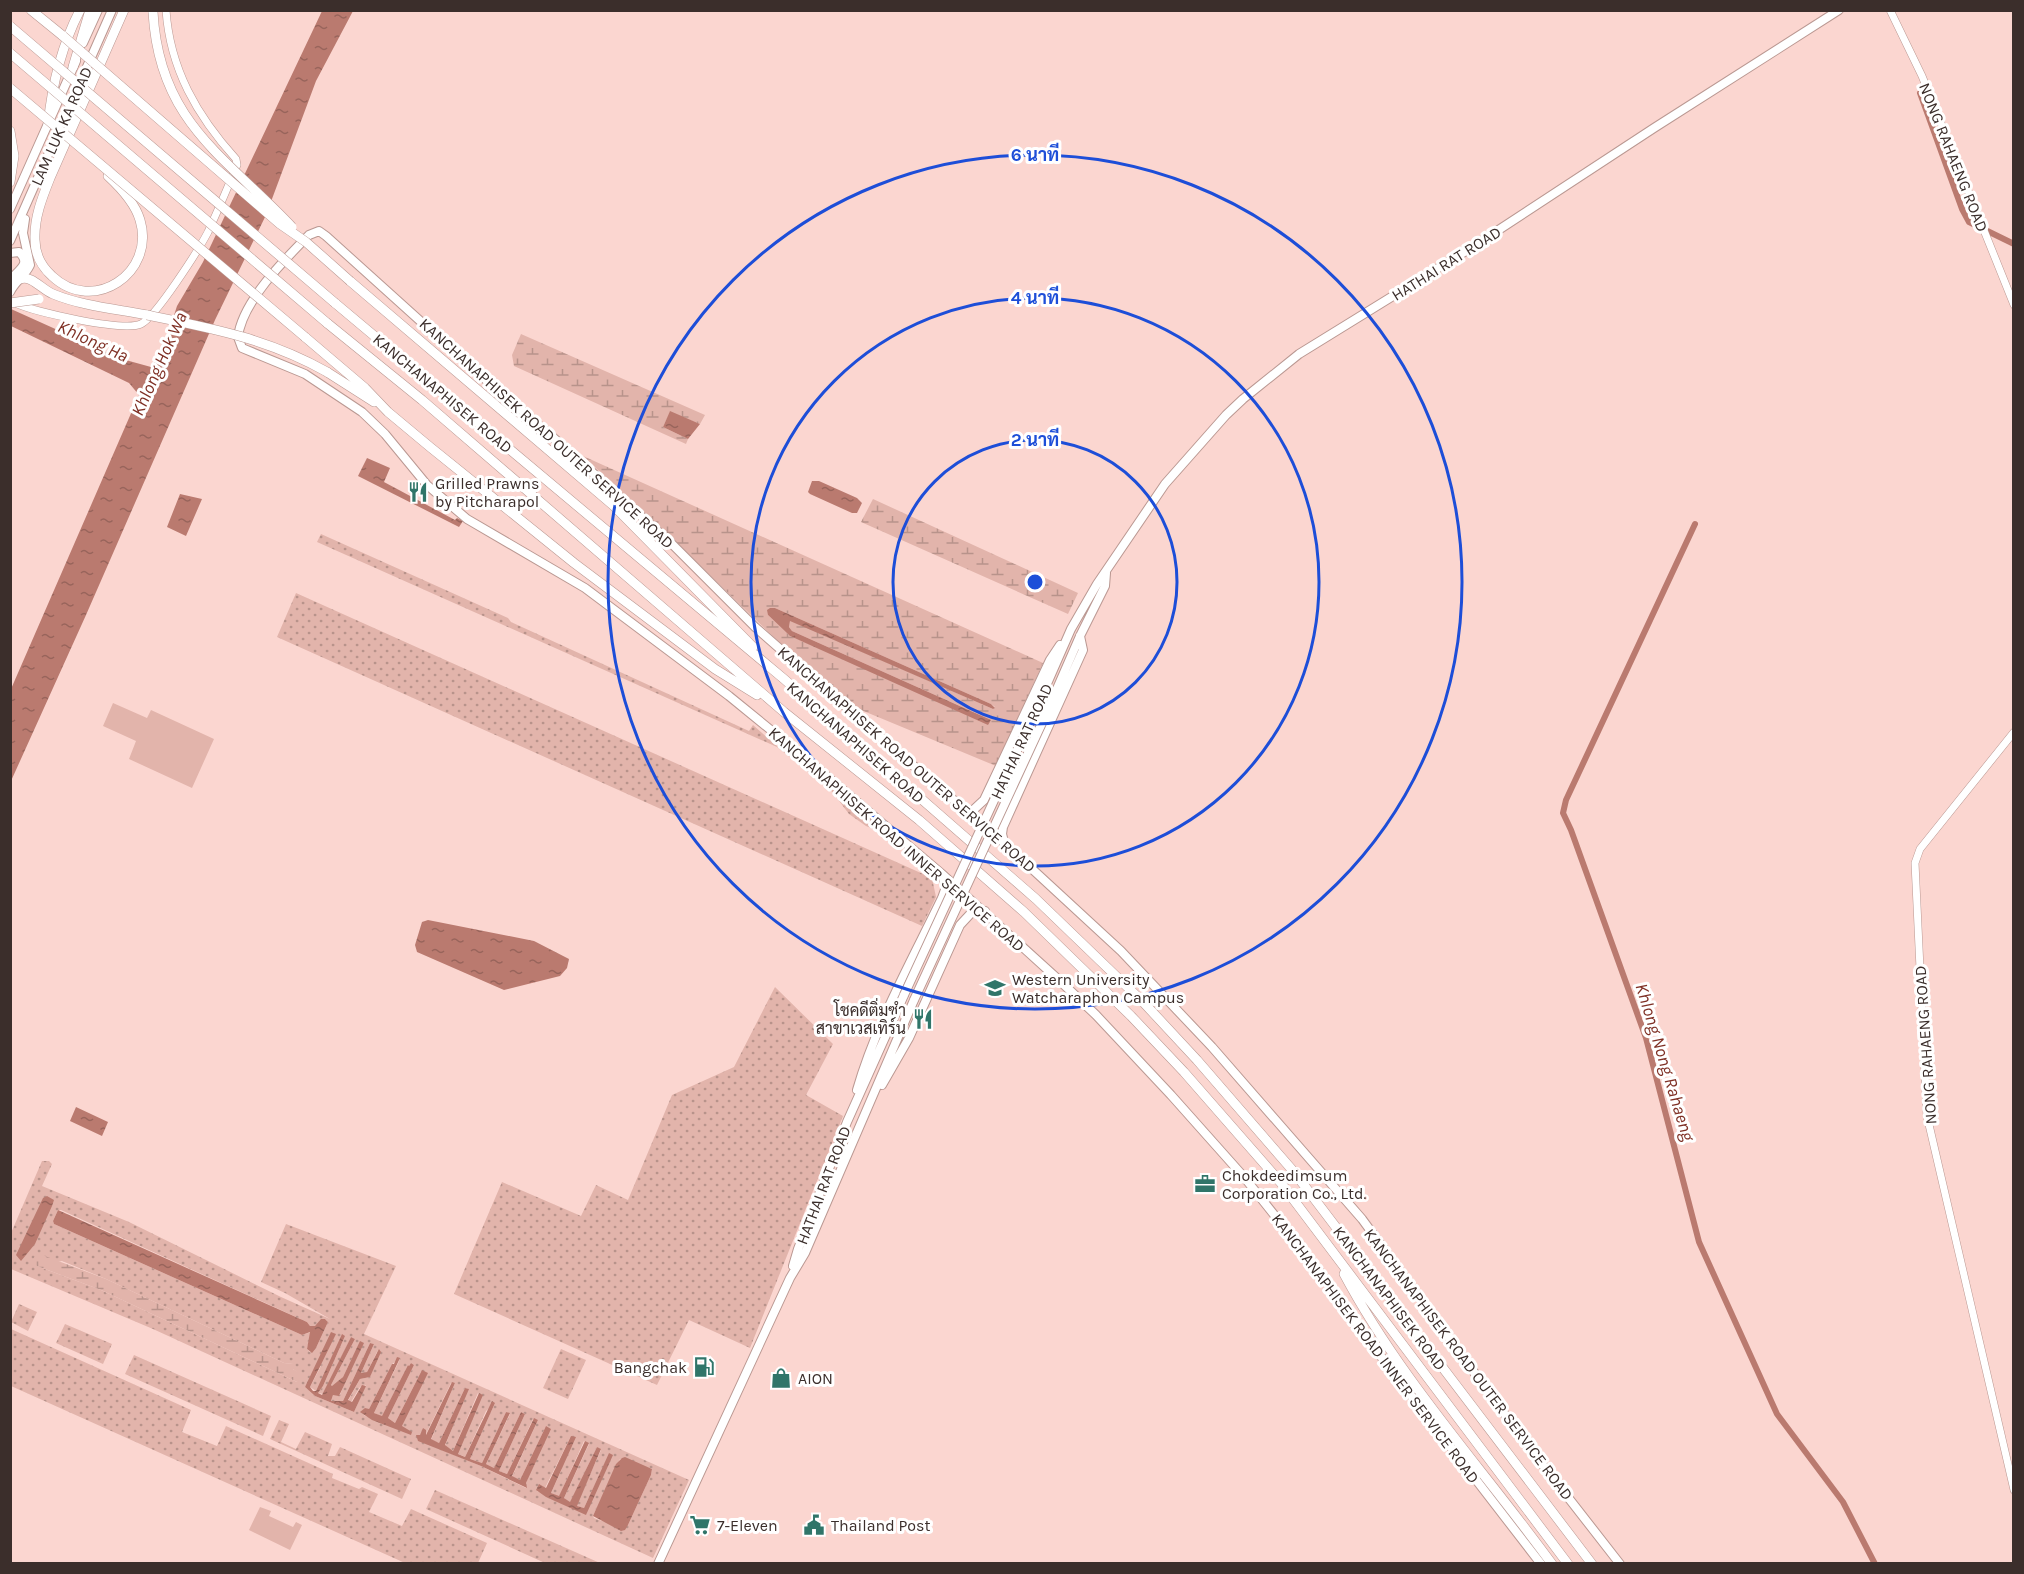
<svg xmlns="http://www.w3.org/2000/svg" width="2024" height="1574" viewBox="0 0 2024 1574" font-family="Karla,Sarabun,sans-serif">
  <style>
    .grass { fill: url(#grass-dots); fill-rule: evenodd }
    .wetland { fill: url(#wetland-marsh); fill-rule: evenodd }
    .park { fill: #e2b4ab }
    .water { fill: url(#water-ripples) }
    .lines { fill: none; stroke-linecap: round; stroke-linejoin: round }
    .canal { stroke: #ba7a6f; stroke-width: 6 }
    .minor-casing { stroke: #ba9892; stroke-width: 8 }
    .major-casing { stroke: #ba9892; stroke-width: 10 }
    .highway-casing { stroke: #ba9892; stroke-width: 10 }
    .minor { stroke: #fff; stroke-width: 7 }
    .major { stroke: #fff; stroke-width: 8 }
    .highway { stroke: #fff; stroke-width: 9 }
    .major-bridge-casing { stroke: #ba9892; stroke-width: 10; stroke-linecap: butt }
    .highway-bridge-casing { stroke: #ba9892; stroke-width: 10; stroke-linecap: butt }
    .major-bridge { stroke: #fff; stroke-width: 8 }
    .highway-bridge { stroke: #fff; stroke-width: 9 }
    .ring { fill: none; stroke: #1d4ed8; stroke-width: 3 }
    .labels { text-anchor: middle; stroke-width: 6; stroke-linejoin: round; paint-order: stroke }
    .street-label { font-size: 16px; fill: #3b2e2b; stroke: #fff }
    .poi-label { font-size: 16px; fill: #3b2e2b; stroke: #fff; text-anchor: start }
    .water-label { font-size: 18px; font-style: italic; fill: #7f3025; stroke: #fff }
    .centre { fill: #1d4ed8; stroke: #fff; stroke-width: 3 }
    .ring-label { font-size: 18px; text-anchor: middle; font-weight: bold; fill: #1d4ed8; stroke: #fff; stroke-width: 6; stroke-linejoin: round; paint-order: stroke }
  </style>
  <defs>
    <pattern id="grass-dots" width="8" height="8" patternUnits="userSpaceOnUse" patternTransform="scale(1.5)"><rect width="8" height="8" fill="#e2b4ab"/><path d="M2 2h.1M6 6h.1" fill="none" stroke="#b8938b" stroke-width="1.8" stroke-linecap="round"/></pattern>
    <pattern id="wetland-marsh" width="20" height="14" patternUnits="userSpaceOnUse" patternTransform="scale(1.5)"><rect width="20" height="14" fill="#e2b4ab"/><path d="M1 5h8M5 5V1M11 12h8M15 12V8" fill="none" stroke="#b8938b"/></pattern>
    <pattern id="water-ripples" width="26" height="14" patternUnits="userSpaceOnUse" patternTransform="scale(1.5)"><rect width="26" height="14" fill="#ba7a6f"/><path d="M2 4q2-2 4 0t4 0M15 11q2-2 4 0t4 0" fill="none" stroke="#98645b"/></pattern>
  </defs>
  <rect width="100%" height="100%" fill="#fbd6d0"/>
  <!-- grass -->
  <path class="grass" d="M 321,534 L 508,618 L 511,622 L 749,731 L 753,725 L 777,746 L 780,744 L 885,831 L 883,833 L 866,826 L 849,814 L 830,789 L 777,747 L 317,542 Z
    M 296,593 L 932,878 L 936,897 L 922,926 L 277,637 Z
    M 775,987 L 833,1044 L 806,1095 L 843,1116 L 750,1348 L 689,1320 L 657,1385 L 454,1294 L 502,1182 L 581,1216 L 596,1185 L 628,1200 L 672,1095 L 734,1067 Z
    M 42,1161 L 49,1161 L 52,1164 L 42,1186 L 129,1222 L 281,1297 L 330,1319 L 285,1293 L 261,1282 L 286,1224 L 396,1266 L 364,1334 L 689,1480 L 653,1558 L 153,1329 L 11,1269 L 11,1233 ZM 58,1210 L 61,1210 L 307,1322 L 310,1326 L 315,1326 L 325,1319 L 328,1322 L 316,1348 L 310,1352 L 307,1349 L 311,1332 L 302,1335 L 54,1224 L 53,1221 ZM 62,1261 L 106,1279 L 284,1363 L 293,1364 L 293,1369 L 298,1373 L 297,1382 L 101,1290 L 37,1266 ZM 345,1336 L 323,1386 L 318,1393 L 324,1394 L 351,1337 L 355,1339 L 331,1385 L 333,1387 L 343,1377 L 360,1342 L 340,1395 L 333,1395 L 331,1401 L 343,1401 L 370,1343 L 374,1344 L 361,1373 L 367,1372 L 378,1350 L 370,1377 L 360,1379 L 348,1401 L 351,1402 L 360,1387 L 366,1385 L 354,1412 L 315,1396 L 305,1387 L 322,1364 L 310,1387 L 316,1391 ZM 400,1359 L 374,1413 L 382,1417 L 408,1365 L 409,1366 L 411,1363 L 414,1365 L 388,1418 L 395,1423 L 422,1370 L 402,1426 L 365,1416 L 362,1413 L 369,1409 L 392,1364 ZM 451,1383 L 455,1383 L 431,1440 L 439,1443 L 465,1388 L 468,1389 L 445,1446 L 453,1451 L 478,1393 L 482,1395 L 457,1453 L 465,1457 L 486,1411 L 495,1403 L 470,1459 L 482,1463 L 506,1412 L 510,1414 L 486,1464 L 494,1468 L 521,1412 L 525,1414 L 499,1471 L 507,1474 L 533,1419 L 538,1420 L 512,1477 L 520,1480 L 546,1426 L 526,1483 L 526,1488 L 481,1466 L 418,1440 L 417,1437 L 425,1432 L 425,1436 ZM 571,1436 L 561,1471 L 551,1493 L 559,1497 L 584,1441 L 589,1444 L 564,1498 L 570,1503 L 597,1447 L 601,1450 L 576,1506 L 584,1508 L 609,1454 L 586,1514 L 537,1491 L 540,1485 L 545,1488 ZM 620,1459 L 652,1469 L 651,1475 L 628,1525 L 602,1521 L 594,1518 L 593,1516 Z
    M 19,1304 L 37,1312 L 28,1331 L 11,1322 Z
    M 65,1324 L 112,1344 L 103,1364 L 56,1343 Z
    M 11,1329 L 191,1410 L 182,1432 L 217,1446 L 226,1426 L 333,1474 L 332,1478 L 359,1489 L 362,1487 L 378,1494 L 369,1512 L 402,1526 L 411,1509 L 487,1543 L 478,1563 L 405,1563 L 11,1386 Z
    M 561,1349 L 586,1360 L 568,1399 L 543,1388 Z
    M 134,1355 L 271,1416 L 263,1436 L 125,1374 Z
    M 279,1420 L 289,1424 L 281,1442 L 296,1449 L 305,1432 L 332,1444 L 328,1456 L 335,1456 L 340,1447 L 411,1479 L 402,1499 L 270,1439 Z
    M 435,1490 L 600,1563 L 545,1563 L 426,1509 Z"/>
  <!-- wetland -->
  <path class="wetland" d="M 521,334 L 705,415 L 700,424 L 670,412 L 663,427 L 688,439 L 686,444 L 514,366 L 512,355 Z
    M 583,456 L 1043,663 L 996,766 L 849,705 L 787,650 L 684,550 ZM 775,608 L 991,704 L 995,707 L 993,709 L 790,620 L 789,627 L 792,631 L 991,720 L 790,636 L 768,615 Z
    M 873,499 L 1078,593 L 1068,614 L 861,522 Z
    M 37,1253 L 106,1279 L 284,1363 L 294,1364 L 293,1369 L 301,1374 L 297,1382 L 101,1290 L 37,1266 L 32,1261 Z"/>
  <!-- park -->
  <path class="park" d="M 113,703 L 147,718 L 151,710 L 214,739 L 192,788 L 129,759 L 136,741 L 103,726 Z
    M 260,1507 L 271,1511 L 269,1516 L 293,1527 L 296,1522 L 302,1525 L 290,1550 L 249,1530 Z"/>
  <!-- water -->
  <path class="water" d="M 322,11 L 353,11 L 316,81 L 266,215 L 215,320 L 86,615 L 11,781 L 11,689 L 139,395 L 129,383 L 11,326 L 11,309 L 122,359 L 151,367 L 166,340 L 177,306 L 203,262 Z
    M 670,411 L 700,424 L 688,439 L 663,427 Z
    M 367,458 L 390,468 L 384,482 L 455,520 L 457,518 L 463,521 L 459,527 L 358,476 Z
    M 812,481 L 819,481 L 857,498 L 862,503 L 857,513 L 852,513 L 810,494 L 808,492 Z
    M 180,494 L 202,499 L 186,536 L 167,527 Z
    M 770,608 L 775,608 L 991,704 L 995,708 L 993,709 L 790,621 L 789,627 L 792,631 L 991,720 L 988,725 L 790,636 L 768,615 L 767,610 Z
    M 428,920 L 534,941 L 569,959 L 567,968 L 560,976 L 504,990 L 417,952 L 415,945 L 422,922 Z
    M 76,1107 L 108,1122 L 102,1136 L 70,1121 Z
    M 47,1196 L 54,1200 L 52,1206 L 35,1244 L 21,1261 L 16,1255 L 43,1198 Z
    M 58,1210 L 307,1322 L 310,1326 L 315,1326 L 321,1319 L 325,1319 L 328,1322 L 316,1348 L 312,1353 L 307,1349 L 310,1332 L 302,1335 L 54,1224 L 53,1221 Z
    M 331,1332 L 336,1334 L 310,1387 L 313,1391 L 316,1391 L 342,1334 L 345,1336 L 323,1386 L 318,1393 L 322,1395 L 351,1337 L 355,1339 L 331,1385 L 332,1386 L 343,1377 L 360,1341 L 364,1343 L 339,1396 L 333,1395 L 331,1401 L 343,1401 L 370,1343 L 374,1344 L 361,1373 L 367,1372 L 379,1349 L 381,1352 L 370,1377 L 360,1379 L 348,1400 L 352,1402 L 362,1385 L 366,1386 L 354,1412 L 315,1396 L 305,1387 Z
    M 397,1357 L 400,1358 L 374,1413 L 382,1416 L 408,1365 L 409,1366 L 411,1363 L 414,1365 L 388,1418 L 395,1423 L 422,1370 L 428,1373 L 402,1426 L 412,1432 L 411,1435 L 372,1420 L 360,1412 L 365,1408 L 369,1409 L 392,1364 L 394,1364 Z
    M 452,1382 L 455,1383 L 431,1439 L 439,1443 L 465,1388 L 469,1389 L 445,1445 L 453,1451 L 479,1393 L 483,1395 L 458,1454 L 465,1457 L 492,1401 L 495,1403 L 470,1459 L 482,1463 L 506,1412 L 510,1413 L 486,1464 L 494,1468 L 521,1412 L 525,1414 L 499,1471 L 507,1474 L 534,1418 L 538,1420 L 512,1476 L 520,1480 L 546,1426 L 551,1429 L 526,1483 L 527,1488 L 481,1466 L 418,1441 L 416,1435 L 420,1435 L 423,1428 L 426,1430 L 426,1435 Z
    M 571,1436 L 576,1437 L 551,1493 L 559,1496 L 585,1441 L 589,1443 L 564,1498 L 570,1502 L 597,1447 L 601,1449 L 577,1506 L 584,1508 L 609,1453 L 613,1455 L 586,1515 L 546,1497 L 536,1490 L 539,1484 L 546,1488 Z
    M 625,1457 L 652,1469 L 651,1475 L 628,1525 L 625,1530 L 621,1531 L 593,1516 L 616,1464 L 622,1458 Z"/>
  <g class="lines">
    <!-- canal -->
    <path class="canal" d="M 1920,93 L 1962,209 L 1969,222 L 2014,244
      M 1695,524 L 1566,800 L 1563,813 L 1571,830 L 1646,1038 L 1699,1242 L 1777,1414 L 1843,1502 L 1875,1564"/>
    <!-- minor casing -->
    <g class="minor-casing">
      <path id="minor" d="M 1890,10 L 1922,76 L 2014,305
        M 15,303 C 34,312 123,332 141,324 C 156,317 199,249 208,232 C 218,210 228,187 237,165 L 236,159 C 197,116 170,69 166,10
        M 2014,732 L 1920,849 L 1915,863 L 1927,1116 L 2014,1490"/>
    </g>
    <!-- major casing -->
    <g class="major-casing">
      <path id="major" d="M 83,43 L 98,10
        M 10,209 L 76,61
        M 10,241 L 112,10
        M 10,253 L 19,252 C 32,264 18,270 10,280
        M 10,292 C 15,281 25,276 30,265 L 23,233 L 25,219
        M 1032,718 L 1071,629 L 1097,584 L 1165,484 L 1226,415 L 1243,399 L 1299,354 L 1474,246 L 1654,128 L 1839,10
        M 1042,723 L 1080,636 L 1105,586 L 1106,573
        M 970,813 L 984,800 L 1050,660 L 1060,645
        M 1004,842 L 1002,834 L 1003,827 L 1083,650 L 1080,636
        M 882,1085 L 909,1038 L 960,925 L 973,911 L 985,911
        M 857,1090 C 876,1024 912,960 942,898 L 946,887 L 942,874
        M 793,1266 L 798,1249 L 847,1122 L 904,995
        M 658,1564 L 790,1278 L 805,1253 L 914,1000
        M 1541,1564 L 1379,1354 L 1319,1271 L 1244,1177 L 1171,1095 L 1096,1015 L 1060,981 L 942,874 L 815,766 L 729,696 L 585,588 L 467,519 L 427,485 L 385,434 L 362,412 L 305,374 L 242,348 L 238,337 C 242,302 284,260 309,235 L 319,231 L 326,236 L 479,374 L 562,445 L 673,545 L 755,627 L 894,749 L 1004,843 L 1121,951 L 1212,1047 L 1362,1219 L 1528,1446 L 1620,1564"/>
    </g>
    <!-- highway casing -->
    <g class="highway-casing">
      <path id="highway" d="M 31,10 L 63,36
        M 73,67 L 90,10
        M 48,125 C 52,84 61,47 80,10
        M 10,131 L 14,156 L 10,182
        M 108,176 C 121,188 135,203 140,220 C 156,273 93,315 52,276 C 42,267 35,254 35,240 C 34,218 42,198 50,178 L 124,10
        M 20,279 C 32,275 41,289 53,294 C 82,306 116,309 147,315
        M 350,281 L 614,506 L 753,647
        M 335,303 L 784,679 L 1036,899 L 1144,1003 L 1197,1060 L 1294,1172 L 1592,1564
        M 327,323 L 422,400 L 784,712 L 919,820 L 1024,912 L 1131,1016 L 1184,1072 L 1281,1183 L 1568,1564
        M 305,337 L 365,388 L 388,412 L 430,447 L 574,563 L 715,669 L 757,695
        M 327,372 L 374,402
        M 1344,1274 C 1400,1379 1482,1468 1552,1564"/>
    </g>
    <!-- minor -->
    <use href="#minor" class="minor"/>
    <!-- major -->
    <use href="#major" class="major"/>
    <!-- highway -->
    <use href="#highway" class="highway"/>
    <!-- major-bridge casing -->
    <g class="major-bridge-casing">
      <path id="major-bridge" d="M 904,995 L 1032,718
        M 914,1000 L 1042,723"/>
    </g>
    <!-- highway-bridge casing -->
    <g class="highway-bridge-casing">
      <path id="highway-bridge" d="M 153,12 C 159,122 225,156 292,227
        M 10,26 L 335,303
        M 63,36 L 280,224 L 306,242 L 350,281
        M 10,53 L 327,323
        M 10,88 L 305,337
        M 10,303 L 39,299
        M 147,315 C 211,328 269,339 327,372"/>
    </g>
    <!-- major-bridge -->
    <use href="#major-bridge" class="major-bridge"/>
    <!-- highway-bridge -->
    <use href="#highway-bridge" class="highway-bridge"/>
  </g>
  <!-- distance rings -->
  <g class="ring">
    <circle cx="1035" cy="582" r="142"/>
    <circle cx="1035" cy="582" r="284"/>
    <circle cx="1035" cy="582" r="427"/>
  </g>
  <!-- icons -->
  <defs>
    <g id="restaurant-bare" transform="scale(1.62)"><path d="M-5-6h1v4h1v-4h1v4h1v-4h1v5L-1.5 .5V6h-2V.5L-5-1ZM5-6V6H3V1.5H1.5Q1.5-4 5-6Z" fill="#307569" stroke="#fff" stroke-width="2.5" paint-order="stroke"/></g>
    <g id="university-bare" transform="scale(1.62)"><path d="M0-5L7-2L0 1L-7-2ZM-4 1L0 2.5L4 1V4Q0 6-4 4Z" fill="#307569" stroke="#fff" stroke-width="2.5" paint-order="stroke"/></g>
    <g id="office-bare" transform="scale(1.62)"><path d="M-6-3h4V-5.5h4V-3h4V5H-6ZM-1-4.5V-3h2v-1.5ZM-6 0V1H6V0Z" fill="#307569" stroke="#fff" stroke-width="2.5" paint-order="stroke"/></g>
    <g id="fuel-bare" transform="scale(1.62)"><path d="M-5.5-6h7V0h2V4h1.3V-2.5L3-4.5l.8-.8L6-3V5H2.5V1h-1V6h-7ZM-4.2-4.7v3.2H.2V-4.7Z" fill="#307569" stroke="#fff" stroke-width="2.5" paint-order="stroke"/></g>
    <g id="shop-bare" transform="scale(1.62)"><path d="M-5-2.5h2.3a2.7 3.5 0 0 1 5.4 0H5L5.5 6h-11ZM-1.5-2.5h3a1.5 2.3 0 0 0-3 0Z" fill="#307569" stroke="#fff" stroke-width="2.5" paint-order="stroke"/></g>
    <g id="supermarket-bare" transform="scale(1.62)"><path d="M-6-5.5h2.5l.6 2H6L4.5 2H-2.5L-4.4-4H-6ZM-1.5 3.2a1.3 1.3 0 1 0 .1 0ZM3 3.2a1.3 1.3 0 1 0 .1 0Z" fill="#307569" stroke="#fff" stroke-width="2.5" paint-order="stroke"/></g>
    <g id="civic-bare" transform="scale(1.62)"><path d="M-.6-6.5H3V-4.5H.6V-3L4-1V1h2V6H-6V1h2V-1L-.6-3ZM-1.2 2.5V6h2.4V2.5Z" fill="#307569" stroke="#fff" stroke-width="2.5" paint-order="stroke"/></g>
  </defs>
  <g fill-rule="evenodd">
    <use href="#restaurant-bare" x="418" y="492"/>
    <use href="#university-bare" x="995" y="988"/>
    <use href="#restaurant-bare" x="923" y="1019"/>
    <use href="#office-bare" x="1205" y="1184"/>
    <use href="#fuel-bare" x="704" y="1367"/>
    <use href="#shop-bare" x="781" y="1378"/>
    <use href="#supermarket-bare" x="700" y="1525"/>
    <use href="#civic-bare" x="814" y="1525"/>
  </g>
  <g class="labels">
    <!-- street labels -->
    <g class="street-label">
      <text transform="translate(61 126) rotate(-66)" y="6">LAM LUK KA ROAD</text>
      <text transform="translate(1954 157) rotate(68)" y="6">NONG RAHAENG ROAD</text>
      <text transform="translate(1446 263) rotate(-32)" y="6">HATHAI RAT ROAD</text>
      <text transform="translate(443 393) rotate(40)" y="6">KANCHANAPHISEK ROAD</text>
      <text transform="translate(547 433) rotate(42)" y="6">KANCHANAPHISEK ROAD OUTER SERVICE ROAD</text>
      <text transform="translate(1021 741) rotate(-65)" y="6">HATHAI RAT ROAD</text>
      <text transform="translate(856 742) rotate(41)" y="6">KANCHANAPHISEK ROAD</text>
      <text transform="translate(907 759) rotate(41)" y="6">KANCHANAPHISEK ROAD OUTER SERVICE ROAD</text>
      <text transform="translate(897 839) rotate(41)" y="6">KANCHANAPHISEK ROAD INNER SERVICE ROAD</text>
      <text transform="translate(1925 1045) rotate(-94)" y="6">NONG RAHAENG ROAD</text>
      <text transform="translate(823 1185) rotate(-69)" y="6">HATHAI RAT ROAD</text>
      <text transform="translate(1390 1298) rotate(53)" y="6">KANCHANAPHISEK ROAD</text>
      <text transform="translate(1376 1348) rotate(53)" y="6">KANCHANAPHISEK ROAD INNER SERVICE ROAD</text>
      <text transform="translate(1469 1364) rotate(53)" y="6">KANCHANAPHISEK ROAD OUTER SERVICE ROAD</text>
    </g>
    <!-- poi labels -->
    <g class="poi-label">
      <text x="435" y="489">Grilled Prawns<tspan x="435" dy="18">by Pitcharapol</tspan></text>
      <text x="1012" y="985">Western University<tspan x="1012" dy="18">Watcharaphon Campus</tspan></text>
      <text x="906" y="1016" text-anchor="end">โชคดีติ่มซำ<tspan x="906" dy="18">สาขาเวสเทิร์น</tspan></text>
      <text x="1222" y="1181">Chokdeedimsum<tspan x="1222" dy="18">Corporation Co., Ltd.</tspan></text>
      <text x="687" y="1373" text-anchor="end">Bangchak</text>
      <text x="798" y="1384">AION</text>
      <text x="717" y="1531">7-Eleven</text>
      <text x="831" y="1531">Thailand Post</text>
    </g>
    <!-- water labels -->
    <g class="water-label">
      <text transform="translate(93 341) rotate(25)" y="6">Khlong Ha</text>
      <text transform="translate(159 364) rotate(-66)" y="6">Khlong Hok Wa</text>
      <text transform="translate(1665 1062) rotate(73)" y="6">Khlong Nong Rahaeng</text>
    </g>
  </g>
  <circle cx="1035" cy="582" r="9" class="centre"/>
  <g class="ring-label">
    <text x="1035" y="161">6 นาที</text>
    <text x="1035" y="304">4 นาที</text>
    <text x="1035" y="446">2 นาที</text>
  </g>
  <!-- border -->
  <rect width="2024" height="1574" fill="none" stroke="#3b2e2b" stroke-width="24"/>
</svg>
